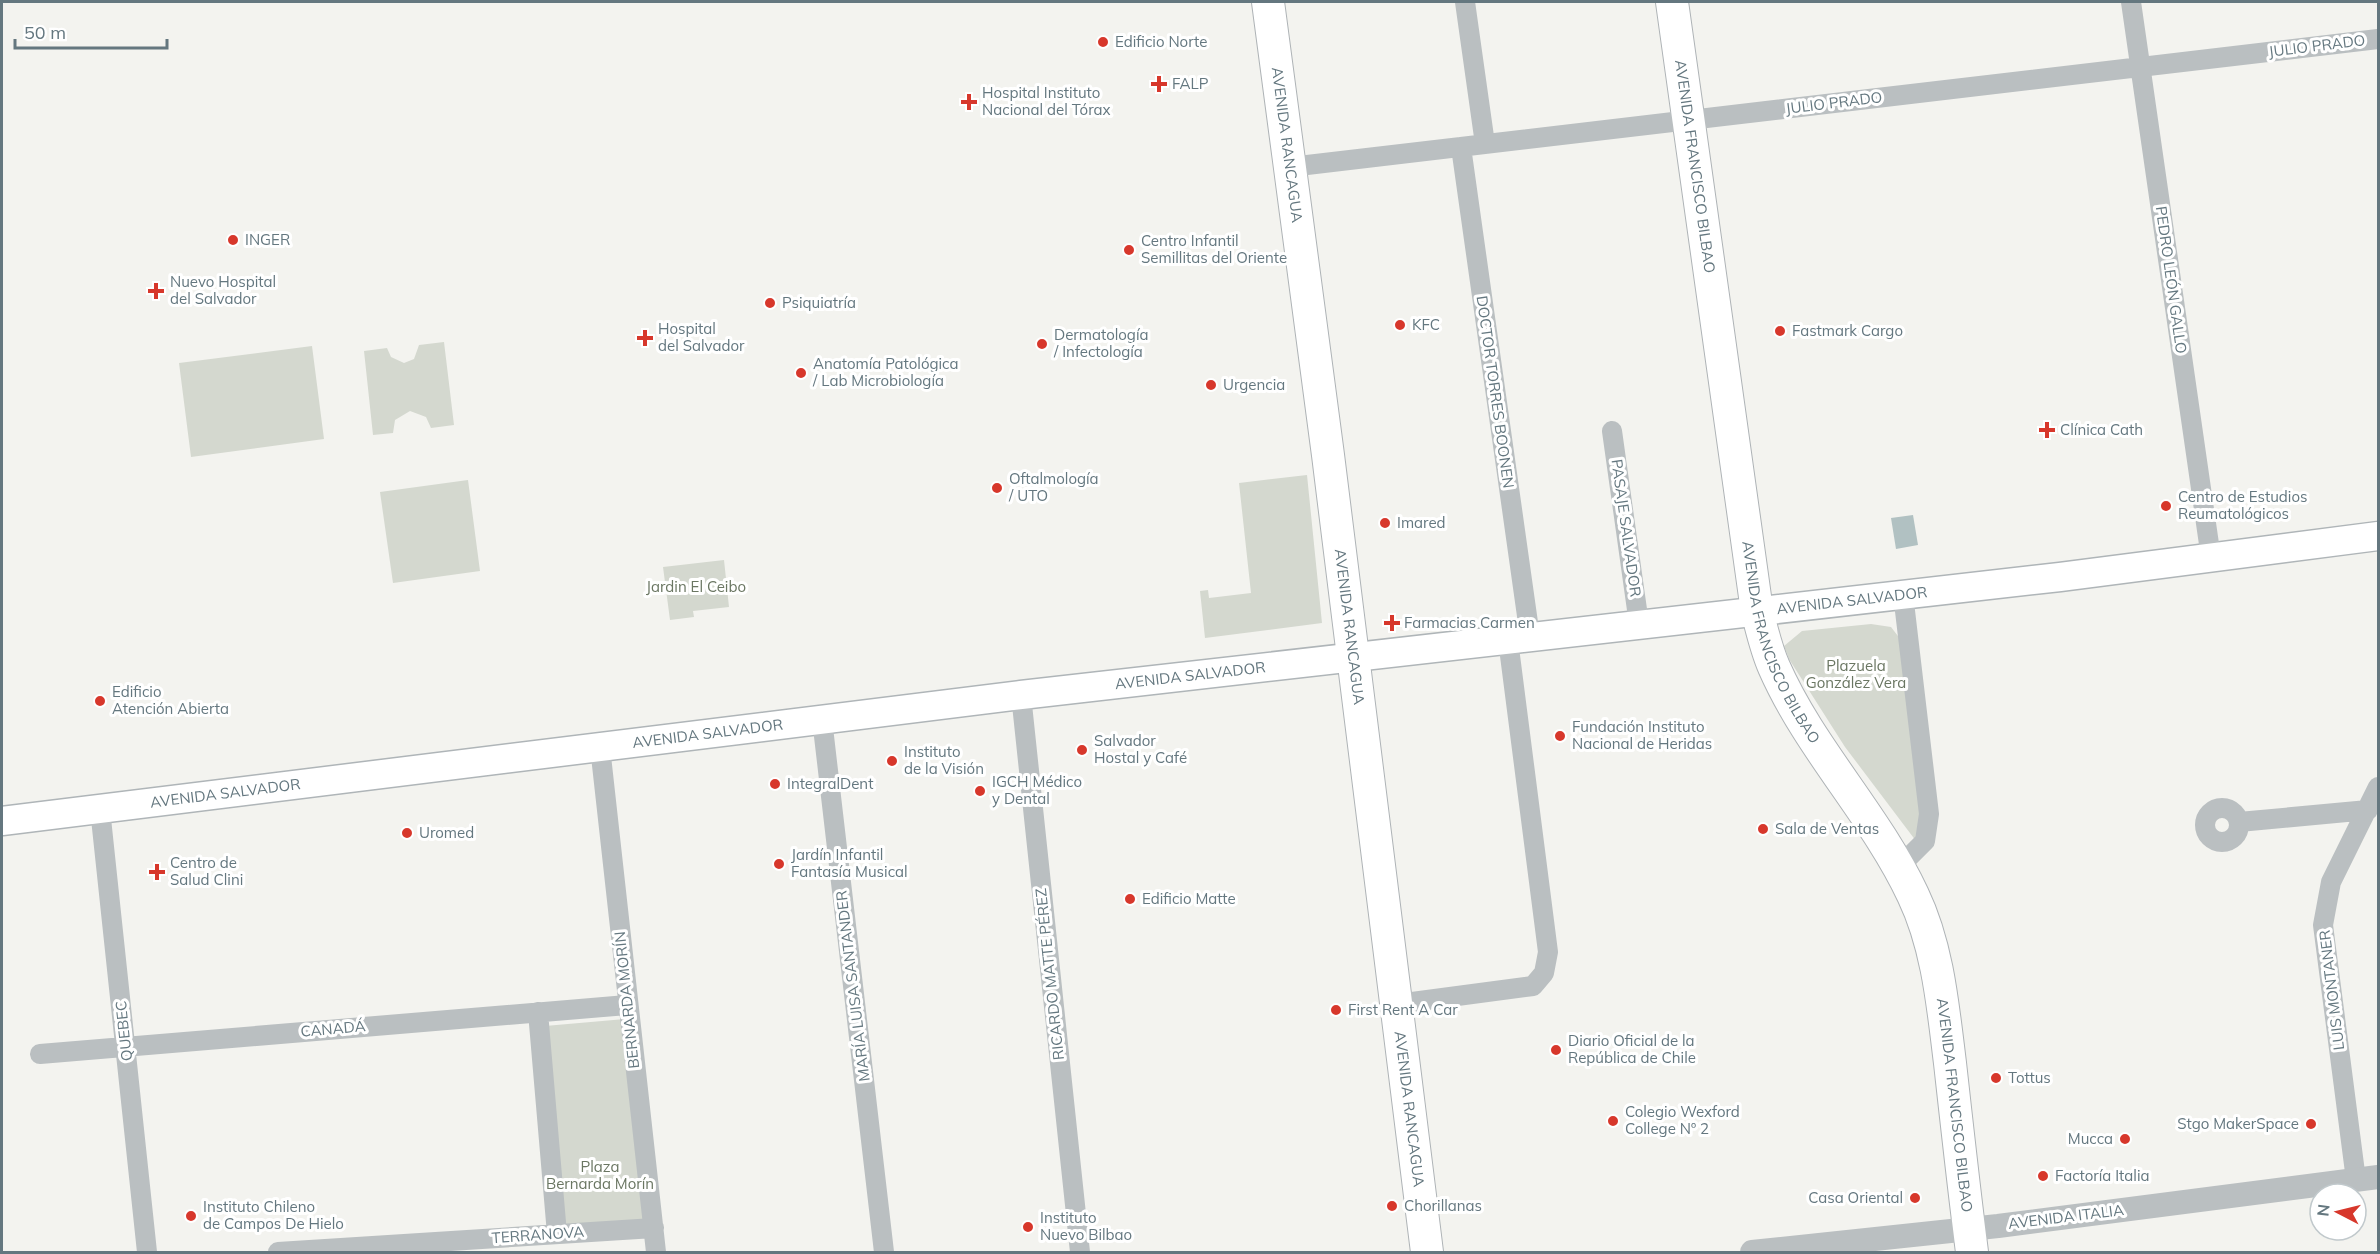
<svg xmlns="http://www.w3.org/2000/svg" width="2380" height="1254" viewBox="0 0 2380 1254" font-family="Mulish,sans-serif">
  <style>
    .green { fill: #d4d8cf }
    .water { fill: #b1c1c2 }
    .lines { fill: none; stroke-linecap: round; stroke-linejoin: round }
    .secondary-casing { stroke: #afb5b8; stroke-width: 31 }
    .primary-casing { stroke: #aeb3b6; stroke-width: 34 }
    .minor { stroke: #babfc1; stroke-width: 20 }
    .tertiary { stroke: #babfc1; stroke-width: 24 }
    .secondary { stroke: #fff; stroke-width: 28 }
    .primary { stroke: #fff; stroke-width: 32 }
    .poi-dot { fill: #d7372b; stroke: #fff; stroke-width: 2 }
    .labels { text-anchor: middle; stroke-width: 6; stroke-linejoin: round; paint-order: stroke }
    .poi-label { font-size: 15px; fill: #64777f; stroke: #fff; text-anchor: start }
    .street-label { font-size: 15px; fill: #64777f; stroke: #fff }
    .park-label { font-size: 15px; fill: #6a7662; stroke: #fff }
  </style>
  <rect width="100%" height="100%" fill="#f3f3ef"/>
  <!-- green -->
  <path class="green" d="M 444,342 L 454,425 L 431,428 L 426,417 L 410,411 L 395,420 L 393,433 L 373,435 L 364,351 L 387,348 L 391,357 L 404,363 L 414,359 L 419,345 Z
    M 312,346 L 324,439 L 191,457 L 179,363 Z
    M 1307,475 L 1322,623 L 1205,638 L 1200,591 L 1208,590 L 1209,598 L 1251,593 L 1239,483 Z
    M 468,480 L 480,571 L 393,583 L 380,492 Z
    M 724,560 L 729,607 L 693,611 L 694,617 L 670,620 L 663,567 Z
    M 1871,624 L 1891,627 L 1901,640 L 1922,824 L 1916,841 L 1845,747 L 1789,659 L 1784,646 L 1802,631 Z
    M 625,1019 L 646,1221 L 563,1227 L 545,1026 Z"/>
  <!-- water -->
  <path class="water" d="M 1913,515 L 1918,545 L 1896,549 L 1891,518 Z"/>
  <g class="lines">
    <!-- secondary casing -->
    <g class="secondary-casing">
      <g id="secondary">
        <path id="s1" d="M 2,821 L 1021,695 L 2060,577 L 2378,536"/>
      </g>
    </g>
    <!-- primary casing -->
    <g class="primary-casing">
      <g id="primary">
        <path id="s2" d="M 1268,2 L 1328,455 L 1427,1252"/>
        <path id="s3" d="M 1672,2 L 1757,611 C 1762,630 1766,649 1774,667 C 1810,749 1875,814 1913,895 C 1938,947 1943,1007 1950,1063 C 1957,1126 1964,1190 1972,1252"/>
      </g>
    </g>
    <!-- minor -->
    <path class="minor" d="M 1465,2 L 1485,144
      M 2131,2 L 2211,558
      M 1461,147 L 1530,637
      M 1290,167 L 2378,39
      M 1612,431 L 1639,624
      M 1021,695 L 1080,1252
      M 822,719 L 884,1252
      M 600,747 L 656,1252
      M2205 825a17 17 0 1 1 34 0a17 17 0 1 1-34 0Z
      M 100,809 L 147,1252
      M 2239,822 L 2368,810
      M 1899,867 L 1925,841 L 1929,814 L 1903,594
      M 1397,1004 L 1533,986 L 1544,973 L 1548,952 L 1508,640
      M 538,1012 L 557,1234
      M 40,1054 L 627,1005
      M 2356,1180 L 2323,925 L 2331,882 L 2378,787
      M 278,1252 L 654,1228"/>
    <!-- tertiary -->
    <path class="tertiary" d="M 1752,1252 L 1998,1226 L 2378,1177"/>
    <!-- secondary -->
    <use href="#secondary" class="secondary"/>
    <!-- primary -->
    <use href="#primary" class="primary"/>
  </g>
  <!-- markers -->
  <g class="poi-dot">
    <circle cx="1103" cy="42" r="6"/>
    <path d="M1156 75h6v6h6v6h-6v6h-6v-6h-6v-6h6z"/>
    <path d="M966 93h6v6h6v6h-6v6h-6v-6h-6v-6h6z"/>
    <circle cx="233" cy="240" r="6"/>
    <circle cx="1129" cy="250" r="6"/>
    <path d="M153 282h6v6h6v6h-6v6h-6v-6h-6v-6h6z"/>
    <circle cx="770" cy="303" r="6"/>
    <circle cx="1400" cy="325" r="6"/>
    <circle cx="1780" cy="331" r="6"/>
    <path d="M642 329h6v6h6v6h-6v6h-6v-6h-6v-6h6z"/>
    <circle cx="1042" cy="344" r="6"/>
    <circle cx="801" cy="373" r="6"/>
    <circle cx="1211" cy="385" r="6"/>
    <path d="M2044 421h6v6h6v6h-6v6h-6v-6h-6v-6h6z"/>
    <circle cx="997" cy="488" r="6"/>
    <circle cx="2166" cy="506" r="6"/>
    <circle cx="1385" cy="523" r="6"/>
    <path d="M1389 614h6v6h6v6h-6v6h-6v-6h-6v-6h6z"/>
    <circle cx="100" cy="701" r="6"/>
    <circle cx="1560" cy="736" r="6"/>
    <circle cx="1082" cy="750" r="6"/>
    <circle cx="892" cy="761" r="6"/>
    <circle cx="775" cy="784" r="6"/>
    <circle cx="980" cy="791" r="6"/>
    <circle cx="1763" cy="829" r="6"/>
    <circle cx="407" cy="833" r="6"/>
    <circle cx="779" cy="864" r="6"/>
    <path d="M154 863h6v6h6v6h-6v6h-6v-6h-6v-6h6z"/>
    <circle cx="1130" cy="899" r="6"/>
    <circle cx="1336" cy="1010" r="6"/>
    <circle cx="1556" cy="1050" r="6"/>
    <circle cx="1996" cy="1078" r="6"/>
    <circle cx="1613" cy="1121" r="6"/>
    <circle cx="2311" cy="1124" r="6"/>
    <circle cx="2125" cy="1139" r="6"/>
    <circle cx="2043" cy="1176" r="6"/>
    <circle cx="1915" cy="1198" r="6"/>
    <circle cx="1392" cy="1206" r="6"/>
    <circle cx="191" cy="1216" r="6"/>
    <circle cx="1028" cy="1227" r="6"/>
  </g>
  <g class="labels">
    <!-- poi labels -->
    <g class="poi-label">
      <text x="1115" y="47">Edificio Norte</text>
      <text x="1172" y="89">FALP</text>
      <text x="982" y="98">Hospital Instituto<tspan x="982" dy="17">Nacional del Tórax</tspan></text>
      <text x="245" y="245">INGER</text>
      <text x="1141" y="246">Centro Infantil<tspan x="1141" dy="17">Semillitas del Oriente</tspan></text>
      <text x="170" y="287">Nuevo Hospital<tspan x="170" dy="17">del Salvador</tspan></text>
      <text x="782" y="308">Psiquiatría</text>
      <text x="1412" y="330">KFC</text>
      <text x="658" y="334">Hospital<tspan x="658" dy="17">del Salvador</tspan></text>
      <text x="1792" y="336">Fastmark Cargo</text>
      <text x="1054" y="340">Dermatología<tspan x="1054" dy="17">/ Infectología</tspan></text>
      <text x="813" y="369">Anatomía Patológica<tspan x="813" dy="17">/ Lab Microbiología</tspan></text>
      <text x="1223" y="390">Urgencia</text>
      <text x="2060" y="435">Clínica Cath</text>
      <text x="1009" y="484">Oftalmología<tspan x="1009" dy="17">/ UTO</tspan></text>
      <text x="2178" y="502">Centro de Estudios<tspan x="2178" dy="17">Reumatológicos</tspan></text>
      <text x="1397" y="528">Imared</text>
      <text x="1404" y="628">Farmacias Carmen</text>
      <text x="112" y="697">Edificio<tspan x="112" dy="17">Atención Abierta</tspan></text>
      <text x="1572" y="732">Fundación Instituto<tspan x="1572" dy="17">Nacional de Heridas</tspan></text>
      <text x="1094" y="746">Salvador<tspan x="1094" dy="17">Hostal y Café</tspan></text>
      <text x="904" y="757">Instituto<tspan x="904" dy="17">de la Visión</tspan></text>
      <text x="992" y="787">IGCH Médico<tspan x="992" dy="17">y Dental</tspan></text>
      <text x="787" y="789">IntegralDent</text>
      <text x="1775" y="834">Sala de Ventas</text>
      <text x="419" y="838">Uromed</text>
      <text x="791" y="860">Jardín Infantil<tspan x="791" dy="17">Fantasía Musical</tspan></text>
      <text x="170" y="868">Centro de<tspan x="170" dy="17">Salud Clini</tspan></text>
      <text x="1142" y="904">Edificio Matte</text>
      <text x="1348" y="1015">First Rent A Car</text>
      <text x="1568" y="1046">Diario Oficial de la<tspan x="1568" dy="17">República de Chile</tspan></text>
      <text x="2008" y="1083">Tottus</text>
      <text x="1625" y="1117">Colegio Wexford<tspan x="1625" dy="17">College Nº 2</tspan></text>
      <text x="2299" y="1129" text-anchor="end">Stgo MakerSpace</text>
      <text x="2113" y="1144" text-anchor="end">Mucca</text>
      <text x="2055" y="1181">Factoría Italia</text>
      <text x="1903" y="1203" text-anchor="end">Casa Oriental</text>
      <text x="1404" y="1211">Chorillanas</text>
      <text x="203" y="1212">Instituto Chileno<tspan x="203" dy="17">de Campos De Hielo</tspan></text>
      <text x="1040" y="1223">Instituto<tspan x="1040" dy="17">Nuevo Bilbao</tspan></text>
    </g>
    <!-- street labels -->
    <g class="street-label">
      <text transform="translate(2317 46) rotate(-7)" y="5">JULIO PRADO</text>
      <text transform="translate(1834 103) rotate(-7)" y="5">JULIO PRADO</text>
      <text dy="5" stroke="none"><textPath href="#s2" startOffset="144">AVENIDA RANCAGUA</textPath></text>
      <text dy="5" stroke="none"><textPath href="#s3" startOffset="166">AVENIDA FRANCISCO BILBAO</textPath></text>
      <text transform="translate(2171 280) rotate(82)" y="5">PEDRO LEÓN GALLO</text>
      <text transform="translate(1495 392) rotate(82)" y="5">DOCTOR TORRES BOONEN</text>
      <text transform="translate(1626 528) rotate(82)" y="5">PASAJE SALVADOR</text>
      <text dy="5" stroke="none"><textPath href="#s1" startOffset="1863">AVENIDA SALVADOR</textPath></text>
      <text dy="5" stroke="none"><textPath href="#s2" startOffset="630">AVENIDA RANCAGUA</textPath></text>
      <text dy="5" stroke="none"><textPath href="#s3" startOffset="652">AVENIDA FRANCISCO BILBAO</textPath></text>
      <text dy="5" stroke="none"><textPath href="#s1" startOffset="1197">AVENIDA SALVADOR</textPath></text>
      <text dy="5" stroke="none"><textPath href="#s1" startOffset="711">AVENIDA SALVADOR</textPath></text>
      <text dy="5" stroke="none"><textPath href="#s1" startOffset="225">AVENIDA SALVADOR</textPath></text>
      <text transform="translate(1050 974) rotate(-96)" y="5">RICARDO MATTE PÉREZ</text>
      <text transform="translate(853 986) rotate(-97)" y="5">MARÍA LUISA SANTANDER</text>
      <text transform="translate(2332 990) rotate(-97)" y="5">LUIS MONTANER</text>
      <text transform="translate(627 1000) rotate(-96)" y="5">BERNARDA MORÍN</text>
      <text transform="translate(333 1029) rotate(-5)" y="5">CANADÁ</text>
      <text transform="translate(124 1031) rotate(-96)" y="5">QUEBEC</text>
      <text dy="5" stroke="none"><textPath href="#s3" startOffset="1156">AVENIDA FRANCISCO BILBAO</textPath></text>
      <text dy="5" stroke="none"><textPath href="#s2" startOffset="1116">AVENIDA RANCAGUA</textPath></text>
      <text transform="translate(2066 1217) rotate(-7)" y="5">AVENIDA ITALIA</text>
      <text transform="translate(538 1235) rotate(-4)" y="5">TERRANOVA</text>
    </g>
    <!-- park labels -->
    <g class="park-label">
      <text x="696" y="592">Jardin El Ceibo</text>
      <text x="1856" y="671">Plazuela<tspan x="1856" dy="17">González Vera</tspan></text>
      <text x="600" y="1172">Plaza<tspan x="600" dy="17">Bernarda Morín</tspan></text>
    </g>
  </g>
  <!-- border -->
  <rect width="2380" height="1254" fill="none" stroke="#64777f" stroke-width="6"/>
  <!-- north arrow -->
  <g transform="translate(2338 1212) rotate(277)"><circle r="28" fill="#ffffff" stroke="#c1c9cc" stroke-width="1.5"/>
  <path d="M0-4.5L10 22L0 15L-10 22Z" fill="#d7372b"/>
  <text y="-9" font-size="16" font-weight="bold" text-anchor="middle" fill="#64777f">N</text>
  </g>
  <!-- scale -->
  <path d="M15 39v9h152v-9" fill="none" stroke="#64777f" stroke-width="3"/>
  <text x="24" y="39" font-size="18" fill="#64777f" stroke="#ffffff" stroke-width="4.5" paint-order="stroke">50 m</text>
</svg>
